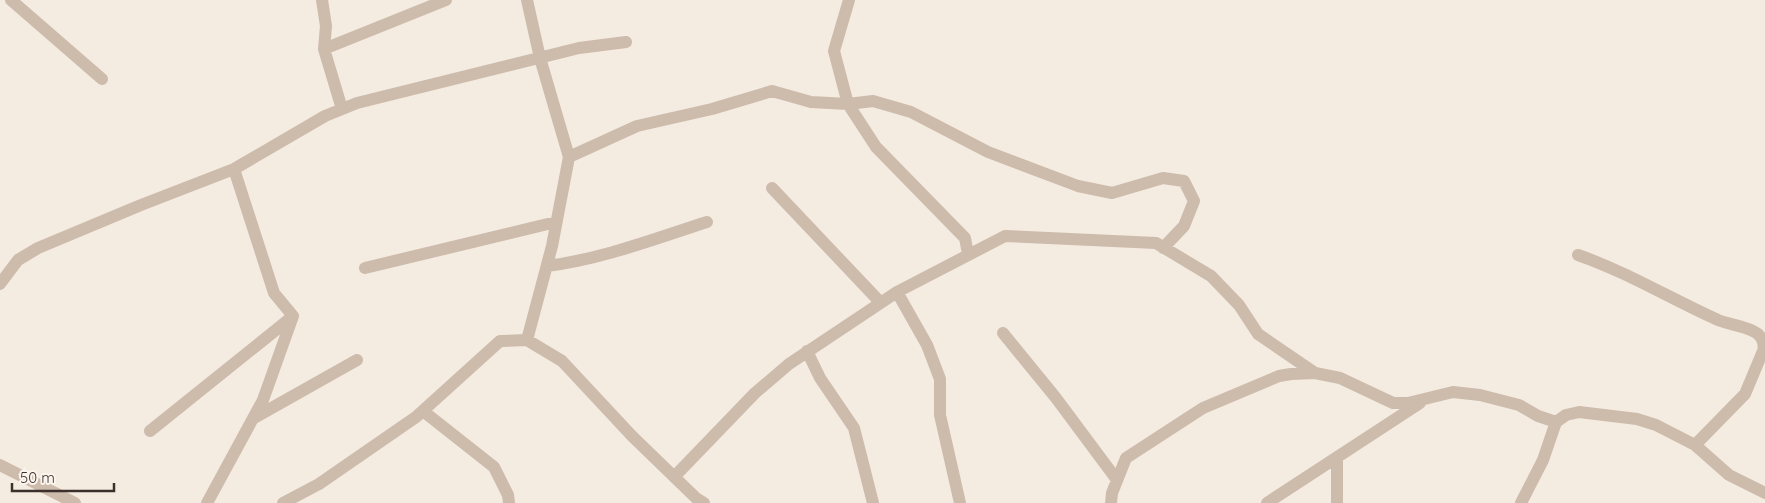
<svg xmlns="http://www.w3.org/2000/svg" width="1765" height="503" viewBox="0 0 1765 503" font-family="Quicksand,sans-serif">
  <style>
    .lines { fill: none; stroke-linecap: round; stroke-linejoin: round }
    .minor { stroke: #cdbbac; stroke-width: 12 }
  </style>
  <rect width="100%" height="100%" fill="#f4ebe1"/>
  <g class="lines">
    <!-- minor -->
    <path class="minor" d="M 11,0 L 102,79
      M 322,0 L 326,26 L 324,49 L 342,109
      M 849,0 L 834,51 L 848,104 L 876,147 L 965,238 L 968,254
      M 324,49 L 446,0
      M 569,157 L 637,126 L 712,109 L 772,91 L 811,102 L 848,104 L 873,101 L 911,112 L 988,152 L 1078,186 L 1112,193 L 1163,178 L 1184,181 L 1194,201 L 1184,226 L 1163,248
      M 772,188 L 880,302
      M 1578,255 C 1627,272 1671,299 1718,320 C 1730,325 1748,326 1758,334 C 1763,339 1765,344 1763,351 L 1745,394 L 1695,445
      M 547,266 C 602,259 654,239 707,222
      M 365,268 L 556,222
      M 0,284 L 18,260 L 38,248 L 141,205 L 234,169 L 325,116 L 357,103 L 579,48 L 626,42
      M 897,292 L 927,345 L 940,379 L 940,415 L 960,503
      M 1003,333 L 1056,398 L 1117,480
      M 527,340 L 552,246 L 569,157 L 540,58 L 527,0
      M 807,351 L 820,378 L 854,428 L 873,503
      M 423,411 L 494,467 L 508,495 L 509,503
      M 254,418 L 357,360
      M 150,431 L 292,317
      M 1337,457 L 1337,503
      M 0,465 L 75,503
      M 674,477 L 755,393 L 789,364 L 897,292 L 1005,236 L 1156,243 L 1211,276 L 1239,305 L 1258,334 L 1315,373
      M 207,503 L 263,400 L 293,316 L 274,293 L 234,169
      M 283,503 L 319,484 L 416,417 L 500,341 L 527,340 L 562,361 L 632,436 L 696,498 L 704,503
      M 1111,503 L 1112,493 L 1126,458 L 1203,408 L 1279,376 L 1291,374 L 1315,373 L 1340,378 L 1393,403 L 1408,403 L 1453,392 L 1480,395 L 1519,405 L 1538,416 L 1556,422 L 1566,415 L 1579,412 L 1637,419 L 1656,425 L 1695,445 L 1729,475 L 1765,493
      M 1267,503 L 1420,403
      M 1521,503 L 1543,460 L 1556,422"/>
  </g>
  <!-- scale -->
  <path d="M12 483v8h102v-8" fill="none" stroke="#3b302b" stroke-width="2.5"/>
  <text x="20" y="483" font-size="15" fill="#3b302b" stroke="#fbf5ee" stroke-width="4" paint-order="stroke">50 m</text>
</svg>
